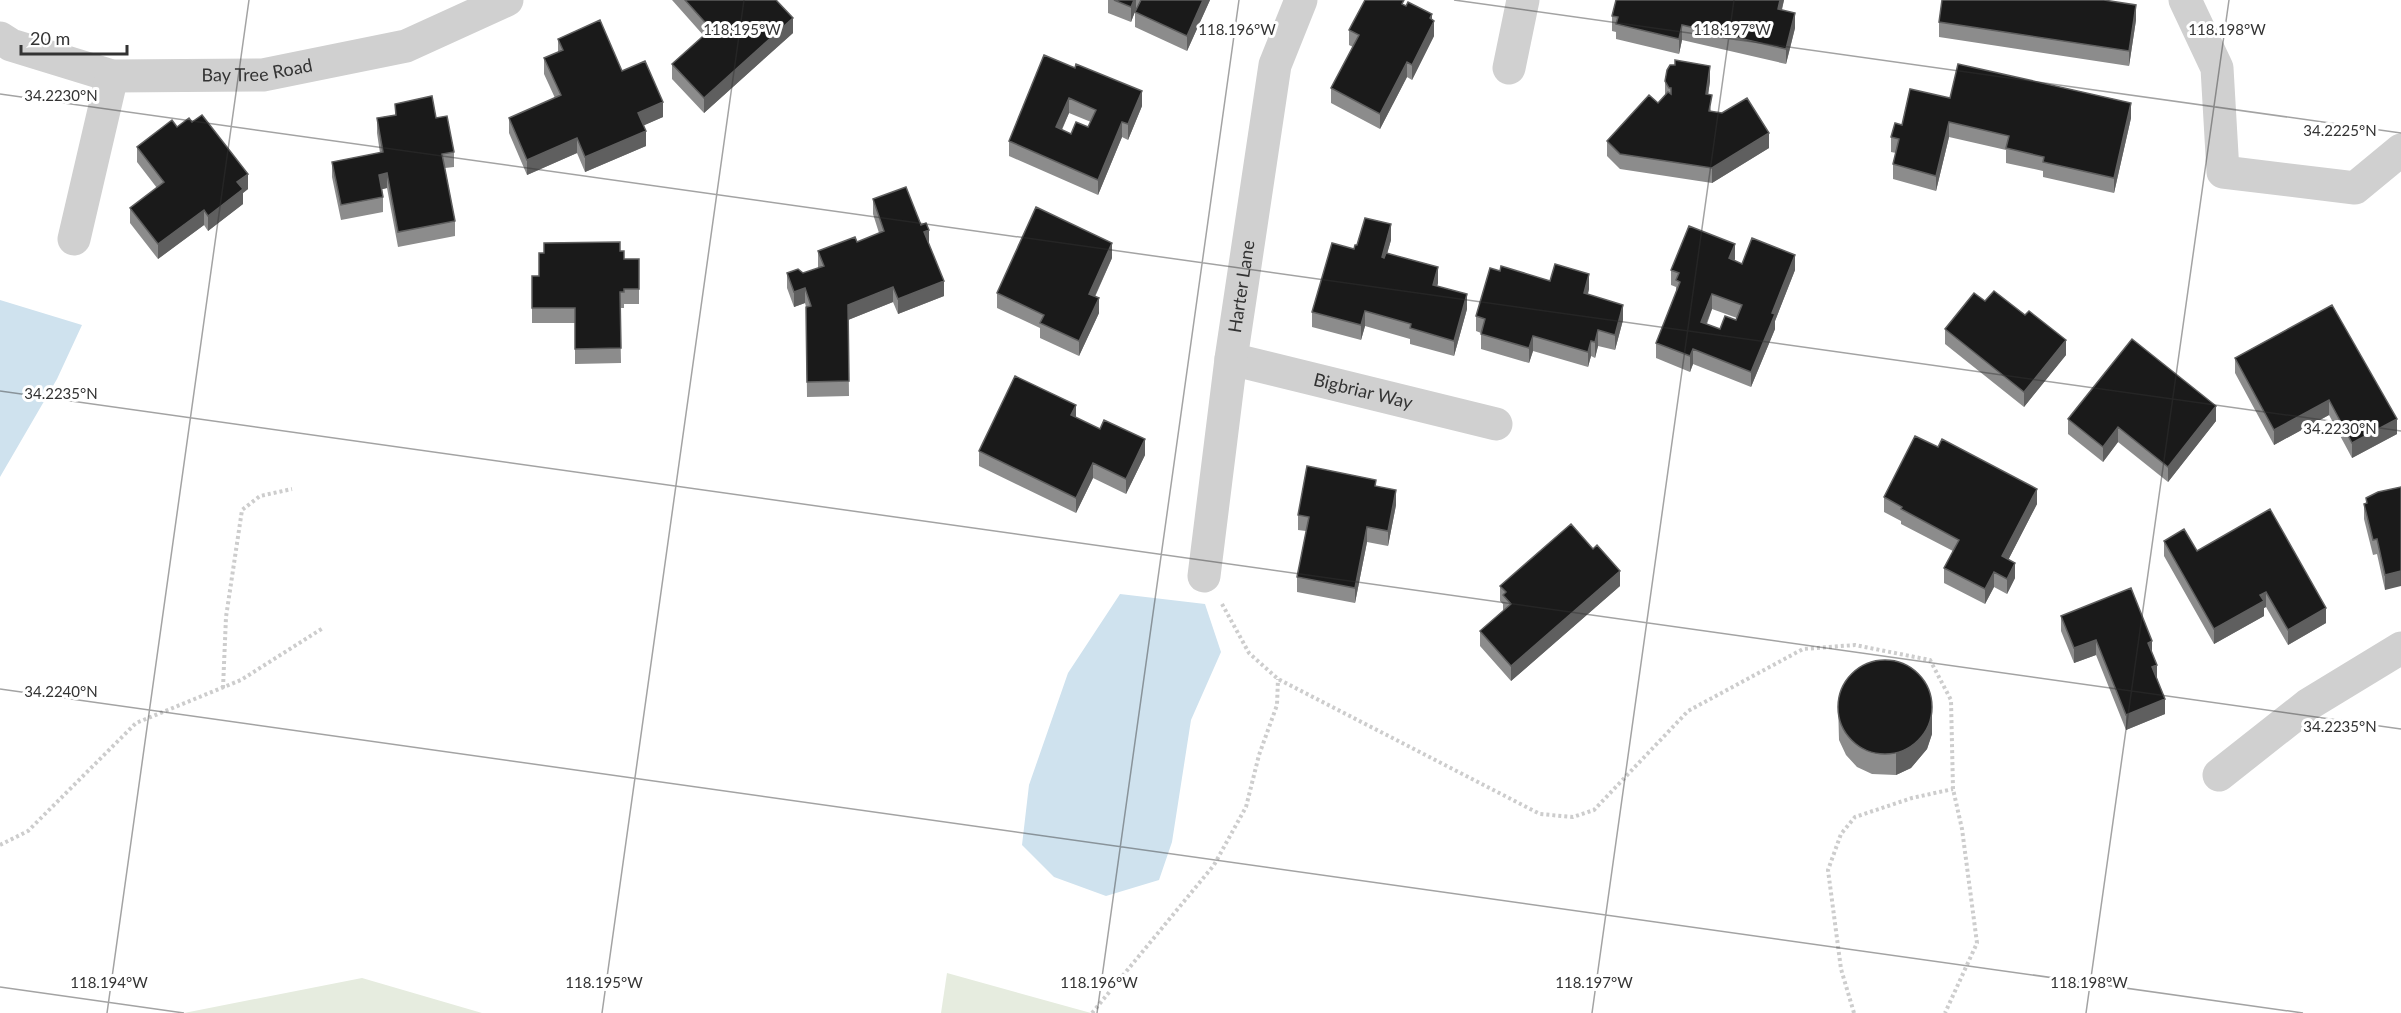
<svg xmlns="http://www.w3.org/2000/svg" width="2401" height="1013" viewBox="0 0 2401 1013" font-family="Lato,sans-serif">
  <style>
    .green { fill: #e6ecdf }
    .water { fill: #cfe2ee }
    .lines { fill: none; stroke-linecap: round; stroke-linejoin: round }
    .path { stroke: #cdcdcd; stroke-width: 4; stroke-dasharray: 3 3; stroke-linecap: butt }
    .minor { stroke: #d0d0d0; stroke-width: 33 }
    .wall { fill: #8c8c8c; fill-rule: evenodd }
    .shaded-wall { fill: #5f5f5f }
    .building { fill: #1a1a1a; stroke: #5f5f5f; stroke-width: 1.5; fill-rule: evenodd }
    .ticks { fill: none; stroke: #333; stroke-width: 1.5; stroke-opacity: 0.45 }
    .labels { text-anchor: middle; stroke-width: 6; stroke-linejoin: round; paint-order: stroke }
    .street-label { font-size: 18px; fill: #333; stroke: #fff }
    .ticks-label { font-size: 15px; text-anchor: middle; fill: #333; stroke: #fff; stroke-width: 6; stroke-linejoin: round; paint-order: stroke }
  </style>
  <rect width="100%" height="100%" fill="#fff"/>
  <!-- green -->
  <path class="green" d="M 947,973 L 1091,1013 L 941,1013 Z
    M 362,978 L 482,1013 L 184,1013 Z"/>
  <!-- water -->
  <path class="water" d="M 0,300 L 82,325 L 57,379 L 0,477 Z
    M 1120,594 L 1205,604 L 1221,652 L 1191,720 L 1172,842 L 1159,880 L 1106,896 L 1054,877 L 1022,845 L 1029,785 L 1068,673 Z"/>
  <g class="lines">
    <!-- path -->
    <path class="path" d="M 1222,604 L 1249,653 L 1278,679 L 1540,814 L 1573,817 L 1594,810 L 1688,711 L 1803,649 L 1855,645 L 1930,660 L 1951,700 L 1953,789 L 1962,829 L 1977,943 L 1945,1013
      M 223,688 L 226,617 L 242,510 L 260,496 L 292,489
      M 0,845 L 28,831 L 136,723 L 241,680 L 323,628
      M 1092,1013 L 1214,865 L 1246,807 L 1259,755 L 1277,705 L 1278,679
      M 1854,1013 L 1841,969 L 1828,870 L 1841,834 L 1855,817 L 1912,798 L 1953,789"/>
    <!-- minor -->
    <g class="minor">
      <path d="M 2185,0 L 2217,68 L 2223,172 L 2355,188 L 2401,150"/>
      <path id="s1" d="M 0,38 L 11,45 L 112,76 L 263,75 L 406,46 L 507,0"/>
      <path d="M 1509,68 L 1523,0"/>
      <path d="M 74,239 L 112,76"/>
      <path id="s2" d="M 1231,359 L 1496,424"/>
      <path id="s3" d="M 1204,576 L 1231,359 L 1275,65 L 1301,0"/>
      <path d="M 2219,775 L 2309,704 L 2401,648"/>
    </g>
  </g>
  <!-- wall -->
  <path class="wall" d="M 672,0 L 776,0 L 793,33 L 704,113 L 672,79 L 672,64 L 704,36 Z
    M 1108,0 L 1210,0 L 1187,51 L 1135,27 L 1135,12 L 1136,9 L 1131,22 L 1108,13 Z
    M 1616,0 L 1784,0 L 1782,10 L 1795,28 L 1786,64 L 1682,40 L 1679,54 L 1616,39 L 1616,32 L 1612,31 L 1612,16 Z
    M 1404,5 L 1432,20 L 1434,36 L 1412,80 L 1407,77 L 1380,129 L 1331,103 L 1331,88 L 1353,47 L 1349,45 L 1349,30 Z
    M 2136,20 L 2129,66 L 1939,37 L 1939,22 Z
    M 558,39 L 622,71 L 663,117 L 644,125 L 646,146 L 585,172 L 577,153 L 527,175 L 509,133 L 509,118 L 555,98 L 544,74 L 544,58 L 558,52 Z
    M 1044,55 L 1142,106 L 1128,140 L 1122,137 L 1098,195 L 1009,156 L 1009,141 ZM 1069,113 L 1091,122 L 1088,127 L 1071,134 L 1062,130 Z
    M 1665,81 L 1710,81 L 1708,95 L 1711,111 L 1769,148 L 1712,183 L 1620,169 L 1607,156 L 1607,141 L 1658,103 L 1665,95 Z
    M 1950,98 L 2131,118 L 2114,193 L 2043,177 L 2043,171 L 2006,163 L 2006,150 L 1949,137 L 1936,191 L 1893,179 L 1893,164 L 1896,153 L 1891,152 L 1891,137 L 1902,125 Z
    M 395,104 L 436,118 L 454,152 L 454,167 L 445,168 L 455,221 L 455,236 L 398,247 L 387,188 L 382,189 L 383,197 L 383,212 L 341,220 L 332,177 L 332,162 L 380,153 L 377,133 L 377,118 L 395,115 Z
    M 177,127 L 248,189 L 243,193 L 243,204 L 208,231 L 204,225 L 158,259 L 130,223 L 130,208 L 157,188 L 137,162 L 137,147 Z
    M 873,199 L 929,244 L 944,296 L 898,314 L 893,302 L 848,320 L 849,396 L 807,397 L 806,307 L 805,303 L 794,307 L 787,288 L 787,273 L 803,273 L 818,268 L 818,251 L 857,242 L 879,233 L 873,214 Z
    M 1391,240 L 1387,253 L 1438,283 L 1437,286 L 1467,309 L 1454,356 L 1410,344 L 1410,339 L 1365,326 L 1361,340 L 1312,327 L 1312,312 L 1357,245 Z
    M 620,251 L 624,259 L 639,259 L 639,304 L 624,304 L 624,308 L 620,308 L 621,363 L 575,364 L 575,323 L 532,323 L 532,276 L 539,276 Z
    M 1112,258 L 1095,297 L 1099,313 L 1079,356 L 1040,338 L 1040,328 L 997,308 L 997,293 Z
    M 1735,259 L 1734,260 L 1742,264 L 1795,270 L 1775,321 L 1775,329 L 1751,387 L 1693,364 L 1690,372 L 1656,358 L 1656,343 L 1676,292 L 1676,287 L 1671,285 L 1671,270 ZM 1712,309 L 1737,318 L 1736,320 L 1720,329 L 1707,324 Z
    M 1500,271 L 1589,289 L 1588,294 L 1623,320 L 1615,350 L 1598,346 L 1595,358 L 1591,356 L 1588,367 L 1533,351 L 1529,363 L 1481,349 L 1481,333 L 1476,331 L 1476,316 Z
    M 1985,301 L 2025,315 L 2066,355 L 2024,407 L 1945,344 L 1945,329 Z
    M 2332,305 L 2397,434 L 2352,458 L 2329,415 L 2274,445 L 2235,373 L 2235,358 Z
    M 1076,418 L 1145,455 L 1126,494 L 1093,478 L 1076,513 L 979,466 L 979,451 Z
    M 2068,419 L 2216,421 L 2168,482 L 2118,442 L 2103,462 L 2068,434 Z
    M 1376,486 L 1396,505 L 1388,546 L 1367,542 L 1355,603 L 1297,592 L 1297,577 L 1306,531 L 1298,530 L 1298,515 Z
    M 2401,487 L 2385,590 L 2377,554 L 2373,555 L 2364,519 L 2364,504 L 2366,503 L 2366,498 Z
    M 1884,497 L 2037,504 L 2008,560 L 2015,578 L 2007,594 L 1994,587 L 1985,604 L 1944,583 L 1944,568 L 1953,551 L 1901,524 L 1901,521 L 1884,512 Z
    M 2164,541 L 2197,551 L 2326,623 L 2288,645 L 2266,607 L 2264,608 L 2264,616 L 2214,644 L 2164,556 Z
    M 1500,586 L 1620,586 L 1511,681 L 1480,646 L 1480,631 L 1503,611 L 1503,604 L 1500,601 Z
    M 2061,616 L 2152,654 L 2157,678 L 2165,714 L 2126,730 L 2096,655 L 2074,663 L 2061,631 Z
    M 1838,702 L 1932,734 L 1927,749 L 1911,768 L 1896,775 L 1872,774 L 1857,767 L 1846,755 L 1839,740 Z"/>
  <!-- shaded-wall -->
  <path class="shaded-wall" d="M 1134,0 L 1136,0 L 1136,9 L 1131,22 L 1131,7 Z
    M 1203,0 L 1210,0 L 1187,51 L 1187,36 Z
    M 1780,0 L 1784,0 L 1778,24 L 1778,9 Z
    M 2136,5 L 2136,20 L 2129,66 L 2129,51 Z
    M 1795,13 L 1795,28 L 1786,64 L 1786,49 Z
    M 1432,14 L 1432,26 L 1434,21 L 1434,36 L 1412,80 L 1412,65 Z
    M 793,18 L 793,33 L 704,113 L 704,98 Z
    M 1682,25 L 1682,40 L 1679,54 L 1679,39 Z
    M 1407,62 L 1407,77 L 1380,129 L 1380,114 Z
    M 1710,66 L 1710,81 L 1706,109 L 1706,94 Z
    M 1142,91 L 1142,106 L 1128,140 L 1128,124 Z
    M 1069,98 L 1069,113 L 1056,142 L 1056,127 Z
    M 663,102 L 663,117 L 638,128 L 638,113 Z
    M 2131,103 L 2131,118 L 2114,193 L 2114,178 Z
    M 1122,122 L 1122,137 L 1098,195 L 1098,180 Z
    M 1949,122 L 1949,137 L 1936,191 L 1936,176 Z
    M 646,131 L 646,146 L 585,172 L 585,157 Z
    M 1769,133 L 1769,148 L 1712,183 L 1712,168 Z
    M 577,138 L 577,153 L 527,175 L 527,160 Z
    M 387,173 L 387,188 L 379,190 L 379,175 Z
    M 248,174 L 248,189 L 243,193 L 243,204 L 208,231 L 208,216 L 237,182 Z
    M 204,210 L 204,225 L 158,259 L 158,244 Z
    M 1391,224 L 1391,240 L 1382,272 L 1382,257 Z
    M 929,230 L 929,246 L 924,232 Z
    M 1112,243 L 1112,258 L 1089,309 L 1089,294 Z
    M 1735,244 L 1735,259 L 1729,273 L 1729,258 Z
    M 1795,255 L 1795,270 L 1775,321 L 1775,329 L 1751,387 L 1751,372 L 1772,313 Z
    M 1438,267 L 1438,283 L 1433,300 L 1433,285 Z
    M 1589,274 L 1589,289 L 1584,308 L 1584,293 Z
    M 944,281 L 944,296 L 898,314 L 898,299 Z
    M 893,287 L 893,302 L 848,320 L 848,305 Z
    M 805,288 L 805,303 L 794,307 L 794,292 Z
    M 1467,294 L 1467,309 L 1454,356 L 1454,341 Z
    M 1712,294 L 1712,309 L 1701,337 L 1701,322 Z
    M 1099,298 L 1099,313 L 1079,356 L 1079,341 Z
    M 1623,305 L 1623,320 L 1615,350 L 1615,335 Z
    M 1365,311 L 1365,326 L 1361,340 L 1361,325 Z
    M 1598,330 L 1598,346 L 1595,358 L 1595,342 Z
    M 1533,336 L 1533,351 L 1529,363 L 1529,348 Z
    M 2066,340 L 2066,355 L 2024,407 L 2024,392 Z
    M 1591,341 L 1591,356 L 1588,367 L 1588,352 Z
    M 1693,349 L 1693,364 L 1690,372 L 1690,356 Z
    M 2329,400 L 2329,415 L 2274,445 L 2274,430 Z
    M 1076,405 L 1076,421 L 1071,415 Z
    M 2216,406 L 2216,421 L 2168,482 L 2168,467 Z
    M 2397,419 L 2397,434 L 2352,458 L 2352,443 Z
    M 2118,427 L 2118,442 L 2103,462 L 2103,447 Z
    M 1145,439 L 1145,455 L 1126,494 L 1126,479 Z
    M 1093,463 L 1093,478 L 1076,513 L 1076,498 Z
    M 2037,489 L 2037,504 L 2002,572 L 2002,556 Z
    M 1396,490 L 1396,505 L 1388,546 L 1388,531 Z
    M 1367,527 L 1367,542 L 1355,603 L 1355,588 Z
    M 2015,563 L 2015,578 L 2007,594 L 2007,579 Z
    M 1620,571 L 1620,586 L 1511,681 L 1511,666 Z
    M 2401,571 L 2401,586 L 2385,590 L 2385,575 Z
    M 1994,572 L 1994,587 L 1985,604 L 1985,589 Z
    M 2266,592 L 2266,607 L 2264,608 L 2264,616 L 2214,644 L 2214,629 Z
    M 2326,608 L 2326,623 L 2288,645 L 2288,630 Z
    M 2096,640 L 2096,655 L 2074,663 L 2074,648 Z
    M 2152,641 L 2152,656 L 2148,643 Z
    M 2157,665 L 2157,680 L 2152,667 Z
    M 2165,699 L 2165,714 L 2126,730 L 2126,715 Z
    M 1932,712 L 1932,734 L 1927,749 L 1911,768 L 1896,775 L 1896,753 Z"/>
  <!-- building -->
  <path class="building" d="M 685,0 L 776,0 L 793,18 L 704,98 L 672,64 L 711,29 Z
    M 1114,0 L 1134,0 L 1131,7 Z
    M 1141,0 L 1203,0 L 1187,36 L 1135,12 Z
    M 1365,0 L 1404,0 L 1402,4 L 1406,6 L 1408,2 L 1432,14 L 1430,18 L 1434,21 L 1412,65 L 1407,62 L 1380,114 L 1331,88 L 1359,35 L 1349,30 Z
    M 1616,0 L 1780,0 L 1778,9 L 1795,13 L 1786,49 L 1682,25 L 1679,39 L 1616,24 L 1618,17 L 1612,16 Z
    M 1942,0 L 2104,0 L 2136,5 L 2129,51 L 1939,22 Z
    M 600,20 L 622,71 L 645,61 L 663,102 L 638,113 L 646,131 L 585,157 L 577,138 L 527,160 L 509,118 L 561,95 L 544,58 L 563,50 L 558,39 Z
    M 1044,55 L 1075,68 L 1076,64 L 1142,91 L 1128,124 L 1122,122 L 1098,180 L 1009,141 ZM 1069,98 L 1096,110 L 1088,127 L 1076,122 L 1071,134 L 1056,127 Z
    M 1675,60 L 1710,66 L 1706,94 L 1712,95 L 1709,111 L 1722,113 L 1747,98 L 1769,133 L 1712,168 L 1620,154 L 1607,141 L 1649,95 L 1658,103 L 1668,92 L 1671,94 L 1671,88 L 1669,88 L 1665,81 L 1667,70 L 1670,65 L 1675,65 Z
    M 1958,64 L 2131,103 L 2114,178 L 2043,162 L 2044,157 L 2006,148 L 2009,136 L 1949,122 L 1936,176 L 1893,164 L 1899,139 L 1891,137 L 1895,123 L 1902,125 L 1910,89 L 1950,98 Z
    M 432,96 L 436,118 L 447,116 L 454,152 L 442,154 L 455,221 L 398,232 L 387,173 L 379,175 L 383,197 L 341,205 L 332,162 L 383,152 L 377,118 L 396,115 L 395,104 Z
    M 202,115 L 248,174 L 237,182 L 243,189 L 208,216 L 204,210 L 158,244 L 130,208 L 164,182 L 137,147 L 172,120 L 177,127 L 189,118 L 192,122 Z
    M 906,187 L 921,225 L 926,223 L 929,230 L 924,232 L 944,281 L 898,299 L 893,287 L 848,305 L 849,381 L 807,382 L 806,307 L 811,306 L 805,288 L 794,292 L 787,273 L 798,269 L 803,273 L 824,266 L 818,251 L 855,237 L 857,242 L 884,231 L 873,199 Z
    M 1036,207 L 1112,243 L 1089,294 L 1099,298 L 1079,341 L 1040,323 L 1044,315 L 997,293 Z
    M 1365,218 L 1391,224 L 1382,257 L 1384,258 L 1386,253 L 1438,267 L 1433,285 L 1467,294 L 1454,341 L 1410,328 L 1411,324 L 1365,311 L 1361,325 L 1312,312 L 1332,243 L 1354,249 L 1355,245 L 1357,245 Z
    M 1689,226 L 1735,244 L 1729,258 L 1742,264 L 1752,238 L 1795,255 L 1772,313 L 1775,314 L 1751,372 L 1693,349 L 1690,356 L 1656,343 L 1680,282 L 1676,280 L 1679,273 L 1671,270 ZM 1712,294 L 1742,305 L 1736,320 L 1725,316 L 1720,329 L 1701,322 Z
    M 620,242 L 620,251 L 624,251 L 624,259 L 639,259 L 639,289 L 624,289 L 624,292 L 620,292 L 621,348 L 575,349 L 575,308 L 532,308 L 532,276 L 539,276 L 539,253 L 544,253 L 544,243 Z
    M 1555,264 L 1589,274 L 1584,293 L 1623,305 L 1615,335 L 1598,330 L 1595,342 L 1591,341 L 1588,352 L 1533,336 L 1529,348 L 1481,334 L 1485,319 L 1476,316 L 1490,268 L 1500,271 L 1501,266 L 1550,281 Z
    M 1994,291 L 2025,315 L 2029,311 L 2066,340 L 2024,392 L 1945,329 L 1974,293 L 1985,301 Z
    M 2332,305 L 2397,419 L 2352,443 L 2329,400 L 2274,430 L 2235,358 Z
    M 2132,339 L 2216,406 L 2168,467 L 2118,427 L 2103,447 L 2068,419 Z
    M 1015,376 L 1076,405 L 1071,415 L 1100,429 L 1104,420 L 1145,439 L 1126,479 L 1093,463 L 1076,498 L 979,451 Z
    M 1915,436 L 1938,447 L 1942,439 L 2037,489 L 2002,556 L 2015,563 L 2007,579 L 1994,572 L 1985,589 L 1944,568 L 1959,540 L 1901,509 L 1902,507 L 1884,497 Z
    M 1307,466 L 1376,480 L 1375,486 L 1396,490 L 1388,531 L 1367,527 L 1355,588 L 1297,577 L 1309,517 L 1298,515 Z
    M 2401,487 L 2401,571 L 2385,575 L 2377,539 L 2373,540 L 2364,504 L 2367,503 L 2366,498 L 2378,492 Z
    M 2270,509 L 2326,608 L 2288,630 L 2266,592 L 2260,595 L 2264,601 L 2214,629 L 2164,541 L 2184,529 L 2197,551 Z
    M 1571,524 L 1593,549 L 1597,545 L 1620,571 L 1511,666 L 1480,631 L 1511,604 L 1503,595 L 1506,592 L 1500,586 Z
    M 2131,588 L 2152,641 L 2148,643 L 2157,665 L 2152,667 L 2165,699 L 2126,715 L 2096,640 L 2074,648 L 2061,616 Z
    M1838 707a47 47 0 1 1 94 0a47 47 0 1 1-94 0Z"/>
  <!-- ticks -->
  <path class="ticks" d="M 1454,0 L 2401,133M 0,94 L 2401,431M 0,391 L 2401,729M 0,689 L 2303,1013M 0,987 L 184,1013M 107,1013 L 249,0M 602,1013 L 744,0M 1097,1013 L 1239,0M 1592,1013 L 1734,0M 2086,1013 L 2229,0"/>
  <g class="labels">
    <!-- street labels -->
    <g class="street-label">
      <text dy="6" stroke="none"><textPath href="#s1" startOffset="264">Bay Tree Road</textPath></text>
      <text dy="6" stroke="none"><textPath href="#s3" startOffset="292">Harter Lane</textPath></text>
      <text dy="6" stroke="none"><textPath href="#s2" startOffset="136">Bigbriar Way</textPath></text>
    </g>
  </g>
  <g class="ticks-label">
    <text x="742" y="35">118.195°W</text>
    <text x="1237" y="35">118.196°W</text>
    <text x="1732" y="35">118.197°W</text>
    <text x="2227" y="35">118.198°W</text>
    <text x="61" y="101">34.2230°N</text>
    <text x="2340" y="136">34.2225°N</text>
    <text x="61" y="399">34.2235°N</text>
    <text x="2340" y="434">34.2230°N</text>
    <text x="61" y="697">34.2240°N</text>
    <text x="2340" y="732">34.2235°N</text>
    <text x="109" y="988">118.194°W</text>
    <text x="604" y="988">118.195°W</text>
    <text x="1099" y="988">118.196°W</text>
    <text x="1594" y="988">118.197°W</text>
    <text x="2089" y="988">118.198°W</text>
  </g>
  <!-- scale -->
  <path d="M21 45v9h106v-9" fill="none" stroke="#333333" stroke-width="3"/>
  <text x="30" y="45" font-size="18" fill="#333333" stroke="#ffffff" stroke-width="4.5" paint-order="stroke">20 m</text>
</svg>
